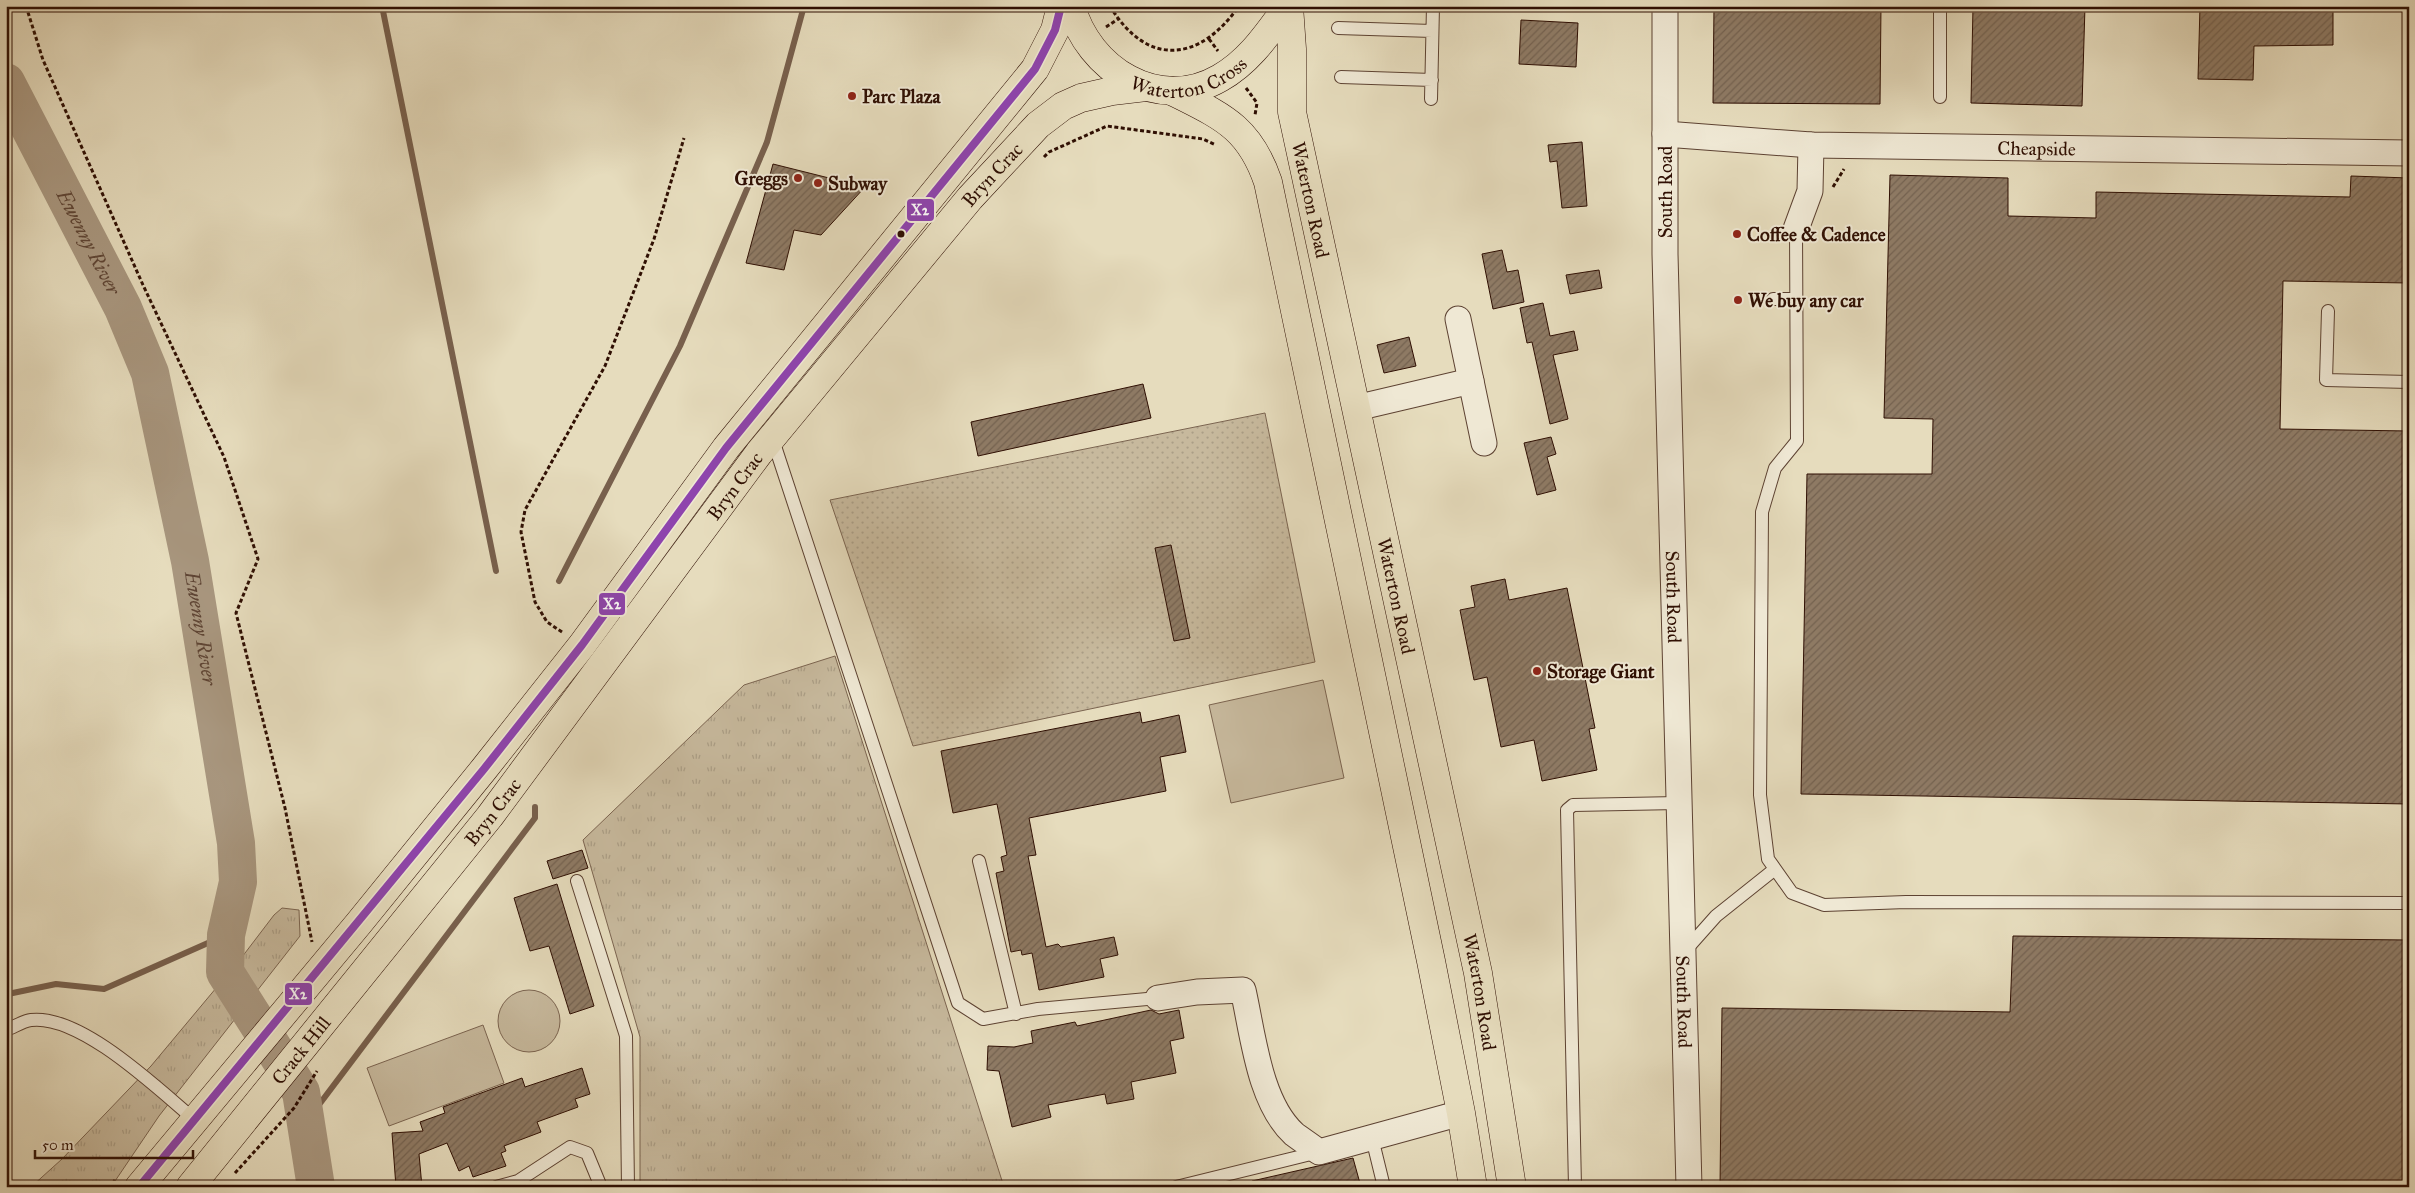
<svg xmlns="http://www.w3.org/2000/svg" width="2415" height="1193" viewBox="0 0 2415 1193" font-family="'IM FELL Great Primer',serif">
  <style>
    .grass { fill: url(#grass-tufts); stroke: #7b6450 }
    .park { fill: url(#park-dots); stroke: #7b6450 }
    .pitch { fill: #c7b99d; stroke: #7b6450 }
    .lines { fill: none; stroke-linecap: round; stroke-linejoin: round }
    .stream { stroke: #78604d; stroke-width: 6 }
    .river { stroke: #a8967e; stroke-width: 38 }
    .building { fill: url(#building-hatch); stroke: #2f0f03 }
    .lane-casing { stroke: #5d4232; stroke-width: 14 }
    .street-casing { stroke: #5d4232; stroke-width: 27 }
    .primary-casing { stroke: #2f0f03; stroke-width: 29 }
    .path { stroke: #2f0f03; stroke-width: 3; stroke-dasharray: 4 2.5; stroke-linecap: butt }
    .lane { stroke: #efe8d4; stroke-width: 12 }
    .street { stroke: #efe8d4; stroke-width: 25 }
    .primary { stroke: #e6dcbd; stroke-width: 28 }
    .bus-1-casing { stroke: #efe8d4; stroke-width: 11 }
    .bus-1 { stroke: #8e44ad; stroke-width: 8 }
    .poi-dot { fill: #8f2418; stroke: #efe8d4; stroke-width: 2 }
    .bus-dot { fill: #2f0f03; stroke: #efe8d4; stroke-width: 2 }
    .labels { text-anchor: middle; stroke-width: 4; stroke-linejoin: round; paint-order: stroke }
    .street-label { font-size: 19px; fill: #2f0f03; stroke: #efe8d4 }
    .poi-label { font-size: 19px; font-weight: bold; fill: #2f0f03; stroke: #efe8d4; text-anchor: start }
    .water-label { font-size: 20px; font-style: italic; fill: #5f4534; stroke: #efe8d4 }
    .line-badge { stroke: #efe8d4; stroke-width: 2 }
    .badge-label { font-size: 14px; text-anchor: middle; font-weight: bold; fill: #fff }
  </style>
  <defs>
    <pattern id="grass-tufts" width="24" height="20" patternUnits="userSpaceOnUse" patternTransform="scale(1.25)"><rect width="24" height="20" fill="#c7b99d"/><path d="M3 7l-1-3M5 7V3M7 7l1-3M15 17l-1-3M17 17v-4M19 17l1-3" fill="none" stroke="#ab9e86"/></pattern>
    <pattern id="park-dots" width="8" height="8" patternUnits="userSpaceOnUse" patternTransform="scale(1.25)"><rect width="8" height="8" fill="#c7b99d"/><path d="M2 2h.1M6 6h.1" fill="none" stroke="#ab9e86" stroke-width="1.8" stroke-linecap="round"/></pattern>
    <pattern id="building-hatch" width="6" height="6" patternUnits="userSpaceOnUse" patternTransform="scale(1.25)"><rect width="6" height="6" fill="#8e7a64"/><path d="M-1 1l2-2M0 6l6-6M5 7l2-2" fill="none" stroke="#746250"/></pattern>
  </defs>
  <rect width="100%" height="100%" fill="#e6dcbd"/>
  <filter id="stains"><feTurbulence type="fractalNoise" baseFrequency=".004" numOctaves="4"/><feColorMatrix values="0 0 0 0 .2 0 0 0 0 .09 0 0 0 0 .02 0 0 0 .5 -.17"/></filter>
  <radialGradient id="worn" r=".72"><stop offset=".6" stop-color="#630" stop-opacity="0"/><stop offset="1" stop-color="#630" stop-opacity=".3"/></radialGradient>
  <!-- grass -->
  <path class="grass" d="M 835,656 L 1004,1187 L 640,1187 L 640,1037 L 583,840 L 744,685 Z
    M 282,908 L 299,910 L 300,936 L 159,1116 L 111,1187 L 31,1187 L 62,1159 L 151,1066 L 242,957 L 274,915 Z"/>
  <!-- park -->
  <path class="park" d="M 1265,413 L 1315,662 L 913,746 L 830,500 Z"/>
  <!-- pitch -->
  <path class="pitch" d="M 1323,680 L 1344,778 L 1231,803 L 1209,705 Z
    M498 1021a31 31 0 1 1 62 0a31 31 0 1 1-62 0Z
    M 483,1025 L 504,1083 L 389,1126 L 367,1068 Z"/>
  <g class="lines">
    <!-- stream -->
    <path class="stream" d="M 382,6 L 496,571
      M 559,581 L 680,346 L 767,142 L 804,6
      M 8,994 L 56,984 L 104,989 L 226,935
      M 306,1122 L 535,818 L 535,807"/>
    <!-- river -->
    <path class="river" id="s1" d="M 6,82 L 123,308 L 150,373 L 190,561 L 236,843 L 238,882 L 226,935 L 225,972 L 301,1092 L 316,1187"/>
  </g>
  <!-- building -->
  <path class="building" d="M 1714,6 L 1881,6 L 1880,104 L 1713,103 Z
    M 1973,6 L 2085,6 L 2082,106 L 1971,103 Z
    M 2200,6 L 2333,6 L 2333,45 L 2254,46 L 2253,80 L 2198,79 Z
    M 1521,20 L 1578,23 L 1576,67 L 1519,64 Z
    M 1582,142 L 1587,206 L 1562,208 L 1557,161 L 1550,162 L 1548,145 Z
    M 773,164 L 865,187 L 821,235 L 794,230 L 784,270 L 746,263 Z
    M 1890,175 L 2008,178 L 2008,216 L 2096,218 L 2096,192 L 2350,197 L 2351,176 L 2409,178 L 2409,283 L 2283,281 L 2280,429 L 2409,431 L 2409,804 L 1801,794 L 1807,474 L 1932,474 L 1933,419 L 1884,418 Z
    M 1502,250 L 1507,272 L 1518,270 L 1524,302 L 1493,309 L 1482,254 Z
    M 1599,270 L 1602,288 L 1570,294 L 1566,275 Z
    M 1543,303 L 1550,336 L 1574,331 L 1578,350 L 1553,355 L 1568,419 L 1550,424 L 1532,342 L 1527,343 L 1520,308 Z
    M 1409,337 L 1416,366 L 1384,373 L 1377,345 Z
    M 1143,384 L 1151,418 L 978,456 L 971,422 Z
    M 1551,437 L 1556,454 L 1547,457 L 1556,490 L 1537,495 L 1524,443 Z
    M 1171,545 L 1190,638 L 1174,641 L 1155,548 Z
    M 1505,579 L 1509,600 L 1567,588 L 1595,728 L 1589,729 L 1597,770 L 1542,781 L 1534,740 L 1501,747 L 1487,677 L 1474,680 L 1460,610 L 1475,607 L 1471,586 Z
    M 1140,712 L 1142,723 L 1179,715 L 1186,752 L 1160,757 L 1166,791 L 1029,818 L 1036,855 L 1028,856 L 1046,947 L 1058,944 L 1061,947 L 1114,937 L 1118,955 L 1100,959 L 1104,977 L 1039,990 L 1032,953 L 1022,955 L 1021,950 L 1011,952 L 996,873 L 1004,871 L 1001,857 L 1007,855 L 997,804 L 953,813 L 941,751 Z
    M 582,850 L 588,868 L 553,879 L 547,861 Z
    M 557,884 L 594,1006 L 570,1014 L 549,946 L 530,951 L 514,898 Z
    M 2013,936 L 2409,940 L 2409,1187 L 1720,1187 L 1722,1008 L 2010,1012 Z
    M 1151,1010 L 1159,1014 L 1179,1010 L 1184,1038 L 1170,1041 L 1176,1073 L 1131,1082 L 1134,1099 L 1107,1104 L 1105,1094 L 1048,1105 L 1051,1117 L 1012,1127 L 999,1071 L 987,1070 L 988,1046 L 1014,1047 L 1033,1043 L 1031,1031 L 1075,1022 L 1077,1026 Z
    M 582,1068 L 590,1094 L 575,1099 L 578,1107 L 537,1122 L 541,1132 L 504,1146 L 506,1151 L 501,1153 L 506,1166 L 473,1177 L 469,1166 L 459,1171 L 447,1143 L 419,1154 L 422,1187 L 396,1187 L 392,1133 L 423,1131 L 420,1122 L 445,1113 L 443,1107 L 522,1078 L 525,1087 Z
    M 1353,1158 L 1361,1187 L 1253,1187 L 1252,1181 Z"/>
  <g class="lines">
    <!-- lane casing -->
    <g class="lane-casing">
      <path id="lane" d="M 1338,28 L 1432,31
        M 1341,77 L 1432,80
        M 1940,97 L 1940,6
        M 1431,99 L 1433,6
        M 1796,229 L 1797,441 L 1775,468 L 1762,512 L 1760,795 L 1768,859 L 1792,893 L 1824,905 L 1906,902 L 2409,903
        M 1773,299 L 1796,299
        M 2328,311 L 2326,380 L 2409,382
        M 772,437 L 958,1003 L 983,1019 L 1038,1009 L 1158,998
        M 979,861 L 1016,1014
        M 577,881 L 626,1036 L 628,1187
        M 1684,952 L 1716,916 L 1775,869
        M 6,1030 C 14,1027 23,1021 31,1020 C 81,1014 159,1090 195,1120
        M 1372,1138 L 1384,1187
        M 496,1187 L 518,1181 L 570,1147 L 587,1153 L 601,1187
        M 1176,1187 L 1319,1152
        M 1575,1187 L 1567,810 L 1573,805 L 1678,803"/>
    </g>
    <!-- street casing -->
    <g class="street-casing">
      <g id="street">
        <path id="s2" d="M 1665,6 L 1665,254 L 1689,1187"/>
        <path id="s3" d="M 1665,134 L 1811,145 L 2409,153"/>
        <path d="M 1796,229 L 1810,191 L 1811,145"/>
        <path d="M 1458,319 L 1471,381"/>
        <path d="M 1356,408 L 1471,381 L 1484,443"/>
        <path d="M 1158,998 L 1197,992 L 1243,990 C 1253,1034 1259,1102 1294,1134 C 1302,1140 1311,1146 1319,1152 L 1461,1113"/>
      </g>
    </g>
    <!-- primary casing -->
    <g class="primary-casing">
      <g id="primary">
        <path id="s4" d="M 1071,6 C 1088,69 1158,114 1220,78 C 1250,61 1268,33 1288,6"/>
        <path id="s5" d="M 1289,6 L 1292,49 L 1292,112 L 1478,973 L 1512,1187"/>
        <path d="M 1172,91 C 1221,116 1249,126 1268,182 L 1431,961 L 1461,1113 L 1473,1187"/>
        <path d="M 139,1187 L 359,923 L 484,769 L 582,645 L 726,448 L 1035,69 L 1055,30 L 1061,6"/>
        <path id="s6" d="M 190,1187 L 490,816 L 759,453 L 970,198 L 1038,125 L 1063,106 L 1081,98 L 1112,91 L 1146,87"/>
      </g>
    </g>
    <!-- path -->
    <path class="path" d="M 26,6 L 43,60 L 143,285 L 224,457 L 258,559 L 236,613 L 285,808 L 312,942
      M 1110,6 C 1147,68 1200,62 1239,6
      M 1106,27 L 1118,19
      M 1209,39 L 1218,51
      M 1246,88 L 1257,103 L 1255,115
      M 1044,157 L 1049,152 L 1107,126 L 1203,139 L 1216,145
      M 1833,187 L 1844,169
      M 562,632 L 547,622 L 535,602 L 521,532 L 525,510 L 605,366 L 654,239 L 684,138
      M 235,1173 L 294,1108 L 317,1071
      M 110,1187 L 115,1180"/>
    <!-- lane -->
    <use href="#lane" class="lane"/>
    <!-- street -->
    <use href="#street" class="street"/>
    <!-- primary -->
    <use href="#primary" class="primary"/>
    <!-- bus-1 casing -->
    <g class="bus-1-casing">
      <path id="bus-1" d="M 139,1187 L 484,769 L 582,645 L 726,448 L 1035,69 L 1055,30 L 1061,6"/>
    </g>
    <!-- bus-1 -->
    <use href="#bus-1" class="bus-1"/>
  </g>
  <!-- markers -->
  <g class="poi-dot">
    <circle cx="852" cy="96" r="5"/>
    <circle cx="798" cy="178" r="5"/>
    <circle cx="818" cy="183" r="5"/>
    <circle cx="1737" cy="234" r="5"/>
    <circle cx="1738" cy="300" r="5"/>
    <circle cx="1537" cy="671" r="5"/>
  </g>
  <circle class="bus-dot" cx="901" cy="234" r="4.5"/>
  <g class="labels">
    <!-- street labels -->
    <g class="street-label">
      <text dy="7" stroke="none"><textPath href="#s4" startOffset="160">Waterton Cross</textPath></text>
      <text dy="7" stroke="none"><textPath href="#s3" startOffset="372">Cheapside</textPath></text>
      <text dy="7" stroke="none"><textPath href="#s6" startOffset="1292">Bryn Crac</textPath></text>
      <text transform="translate(1665 192) rotate(-90)" y="7">South Road</text>
      <text dy="7" stroke="none"><textPath href="#s5" startOffset="196">Waterton Road</textPath></text>
      <text dy="7" stroke="none"><textPath href="#s6" startOffset="888">Bryn Crac</textPath></text>
      <text dy="7" stroke="none"><textPath href="#s5" startOffset="601">Waterton Road</textPath></text>
      <text dy="7" stroke="none"><textPath href="#s2" startOffset="591">South Road</textPath></text>
      <text dy="7" stroke="none"><textPath href="#s6" startOffset="482">Bryn Crac</textPath></text>
      <text dy="7" stroke="none"><textPath href="#s5" startOffset="1006">Waterton Road</textPath></text>
      <text dy="7" stroke="none"><textPath href="#s2" startOffset="996">South Road</textPath></text>
      <text dy="7" stroke="none"><textPath href="#s6" startOffset="176">Crack Hill</textPath></text>
    </g>
    <!-- poi labels -->
    <g class="poi-label">
      <text x="862" y="103">Parc Plaza</text>
      <text x="788" y="185" text-anchor="end">Greggs</text>
      <text x="828" y="190">Subway</text>
      <text x="1747" y="241">Coffee &amp; Cadence</text>
      <text x="1748" y="307">We buy any car</text>
      <text x="1547" y="678">Storage Giant</text>
    </g>
    <!-- water labels -->
    <g class="water-label">
      <text dy="7" stroke="none"><textPath href="#s1" startOffset="180">Ewenny River</textPath></text>
      <text dy="7" stroke="none"><textPath href="#s1" startOffset="585">Ewenny River</textPath></text>
    </g>
  </g>
  <g class="line-badge">
    <rect x="906" y="198" width="29" height="24" rx="5" fill="#8e44ad"/>
    <rect x="598" y="592" width="28" height="24" rx="5" fill="#8e44ad"/>
    <rect x="284" y="982" width="29" height="24" rx="5" fill="#8e44ad"/>
  </g>
  <g class="badge-label">
    <text x="920" y="215">X2</text>
    <text x="612" y="609">X2</text>
    <text x="298" y="999">X2</text>
  </g>
  <!-- margin -->
  <rect width="2415" height="1193" fill="none" stroke="#e6dcbd" stroke-width="25"/>
  <rect x="8" y="8" width="2400" height="1178" fill="none" stroke="#2f0f03" stroke-width="2.5"/>
  <rect x="12" y="12" width="2390" height="1168" fill="none" stroke="#2f0f03"/>
  <!-- scale -->
  <path d="M35 1150v8h158v-8" fill="none" stroke="#2f0f03" stroke-width="2.5"/>
  <text x="42" y="1150" font-size="15" fill="#2f0f03" stroke="#efe8d4" stroke-width="4" paint-order="stroke">50 m</text>
  <rect width="100%" height="100%" filter="url(#stains)"/>
  <rect width="100%" height="100%" fill="url(#worn)"/>
</svg>
